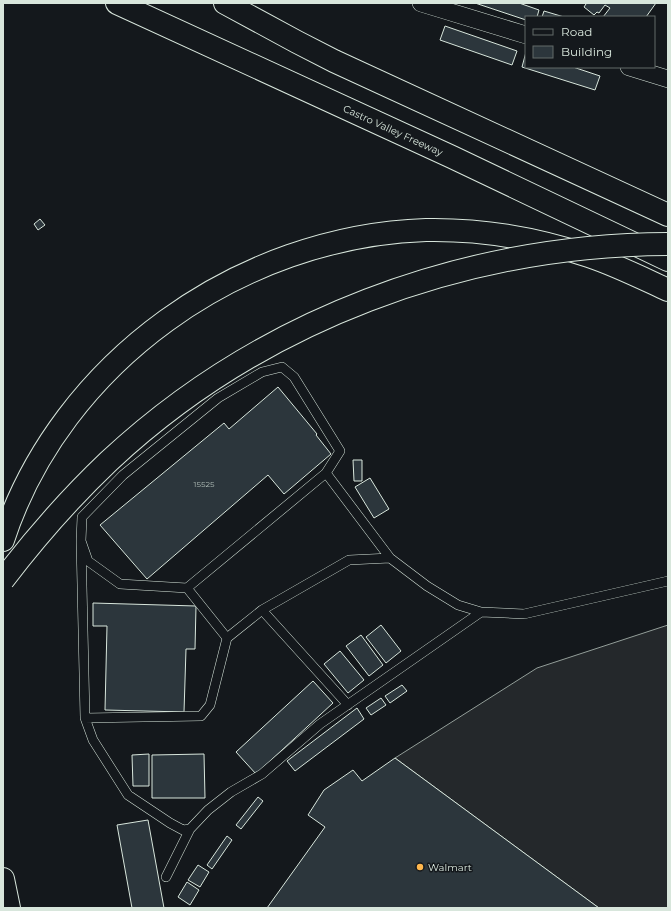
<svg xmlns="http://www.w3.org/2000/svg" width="671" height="911" viewBox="0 0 671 911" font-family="Montserrat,sans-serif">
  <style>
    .parking { fill: #24282b; stroke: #939e99 }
    .building { fill: #2c363c; stroke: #d8e6dc }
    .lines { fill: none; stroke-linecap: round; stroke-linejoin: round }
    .lane-casing { stroke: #d8e6dc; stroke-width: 10 }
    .street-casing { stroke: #d8e6dc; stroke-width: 18 }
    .highway-casing { stroke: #d8e6dc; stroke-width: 24 }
    .lane { stroke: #14181c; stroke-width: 9 }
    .street { stroke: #14181c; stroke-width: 17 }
    .highway { stroke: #14181c; stroke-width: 22 }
    .highway-bridge-casing { stroke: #d8e6dc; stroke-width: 24; stroke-linecap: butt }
    .highway-bridge { stroke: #14181c; stroke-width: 22 }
    .poi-dot { fill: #ffb74d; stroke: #14181c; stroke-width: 1.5 }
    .labels { text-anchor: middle; stroke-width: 3; stroke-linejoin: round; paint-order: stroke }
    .number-label { font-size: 8px; fill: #adbab4 }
    .street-label { font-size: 10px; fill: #d8e6dc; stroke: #14181c }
    .poi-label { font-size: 10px; fill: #d8e6dc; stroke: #14181c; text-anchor: start }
  </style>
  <rect width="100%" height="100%" fill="#14181c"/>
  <!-- parking -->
  <path class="parking" d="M 668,625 L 668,908 L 599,908 L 395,758 L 537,668 Z"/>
  <!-- building -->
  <path class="building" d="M 475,3 L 519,3 L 539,10 L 537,17 L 526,17 L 526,20 Z
    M 584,3 L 656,3 L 646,17 L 603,17 L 610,8 L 605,5 L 599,13 L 597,12 L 594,15 L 584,7 L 586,4 Z
    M 544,11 L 564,17 L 542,17 Z
    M 445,26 L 517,51 L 512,65 L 440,40 Z
    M 526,52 L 526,67 L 573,67 L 600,76 L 595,90 L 522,67 Z
    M 40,219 L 45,225 L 38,230 L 34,224 Z
    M 278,387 L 317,434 L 316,435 L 331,454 L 284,494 L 268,475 L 147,579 L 100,525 L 224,423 L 229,429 Z
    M 353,460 L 362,460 L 362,481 L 354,481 Z
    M 370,478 L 389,509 L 374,518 L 355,487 Z
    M 93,603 L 196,606 L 195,649 L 186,649 L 184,712 L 105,710 L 107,626 L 93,626 Z
    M 381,625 L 401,651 L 386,663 L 366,637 Z
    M 361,635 L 383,665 L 369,676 L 346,646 Z
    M 340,651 L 364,680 L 348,693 L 324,664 Z
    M 313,681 L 333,703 L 256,774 L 236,752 Z
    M 402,685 L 407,691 L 390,703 L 385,696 Z
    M 381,698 L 386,705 L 371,715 L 366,708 Z
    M 357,708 L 364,719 L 295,771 L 287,761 Z
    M 149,754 L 149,786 L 133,786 L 132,755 Z
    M 204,754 L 205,798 L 152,798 L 152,755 Z
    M 395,758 L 599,908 L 267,908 L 325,827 L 308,815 L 324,790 L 353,770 L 362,781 Z
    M 258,797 L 263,801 L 241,829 L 236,825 Z
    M 148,820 L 164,908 L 132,908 L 117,825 Z
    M 227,836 L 232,840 L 212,869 L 207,865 Z
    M 198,865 L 209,872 L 200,887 L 188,880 Z
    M 187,882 L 199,890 L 190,905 L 178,897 Z"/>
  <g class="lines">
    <!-- lane casing -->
    <g class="lane-casing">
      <path id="lane" d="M 81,541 L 85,718 L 93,740 L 128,795 L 170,823 L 183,830 L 190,829 L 208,810 L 231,792 L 262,774 L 320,724 L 481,612
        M 390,558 L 349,560 L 262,610 L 227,638 L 187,588 L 326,473 L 390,558 L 427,586 L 458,605 L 481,612 L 524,614 L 668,581
        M 187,588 L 120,584 L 88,561 L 81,541 L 82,517 L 123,475 L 218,398 L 262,372 L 282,367 L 294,377 L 340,451 L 326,473
        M 262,610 L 348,705
        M 85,718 L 201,716 L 210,705 L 227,638
        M 166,877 L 190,829"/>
    </g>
    <!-- street casing -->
    <g class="street-casing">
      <path id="street" d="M 421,3 L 526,35
        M 629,67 L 668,79"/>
    </g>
    <!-- highway casing -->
    <g class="highway-casing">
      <g id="highway">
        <path id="s1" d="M 117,3 L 452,157 L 668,260"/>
        <path d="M 225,3 L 297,42 L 334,61 L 668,215"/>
        <path d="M 3,540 C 61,362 240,236 426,230 C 480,229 538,239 589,256 C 616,265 642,278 668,290"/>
        <path d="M 3,879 L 9,908"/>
      </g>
    </g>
    <!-- lane -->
    <use href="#lane" class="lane"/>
    <!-- street -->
    <use href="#street" class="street"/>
    <!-- highway -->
    <use href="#highway" class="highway"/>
    <!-- highway-bridge casing -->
    <g class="highway-bridge-casing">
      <path id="highway-bridge" d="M 3,580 C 35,538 70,498 109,461 C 260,320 463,245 668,244"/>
    </g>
    <!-- highway-bridge -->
    <use href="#highway-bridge" class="highway-bridge"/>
  </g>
  <!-- markers -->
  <circle class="poi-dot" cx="420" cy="867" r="4"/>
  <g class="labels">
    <!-- number labels -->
    <g class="number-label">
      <text x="204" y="487">15525</text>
    </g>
    <!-- street labels -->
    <g class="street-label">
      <text dy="4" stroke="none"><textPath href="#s1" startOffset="304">Castro Valley Freeway</textPath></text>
    </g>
    <!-- poi labels -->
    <g class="poi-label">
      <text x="428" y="871">Walmart</text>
    </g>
  </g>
  <!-- border -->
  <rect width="671" height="911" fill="none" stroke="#d8e6dc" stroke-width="8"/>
  <!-- legend -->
  <rect x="525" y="16" width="130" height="52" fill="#14181c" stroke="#626a69"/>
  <rect x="533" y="29" width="20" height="6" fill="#14181c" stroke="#626a69"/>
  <text x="561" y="36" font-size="12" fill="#d8e6dc">Road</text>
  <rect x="533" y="46" width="20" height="12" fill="#2c363c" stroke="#626a69"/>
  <text x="561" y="56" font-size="12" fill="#d8e6dc">Building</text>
</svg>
